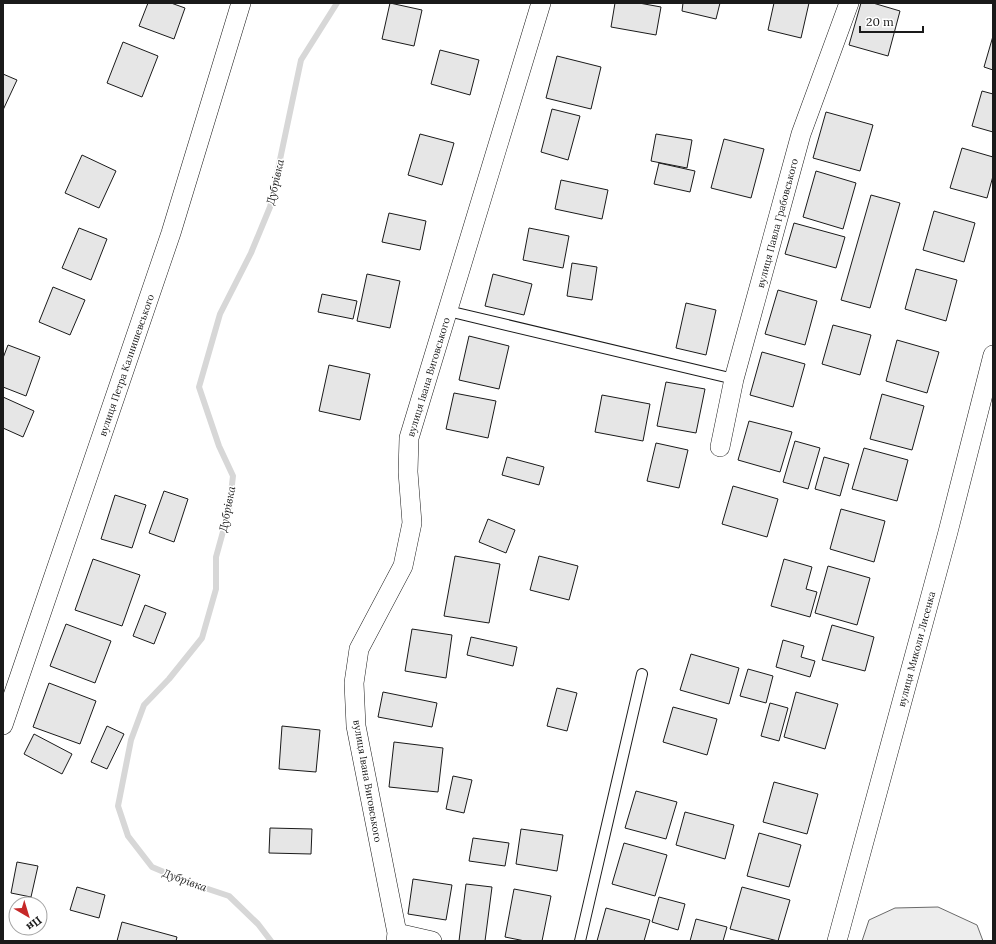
<svg xmlns="http://www.w3.org/2000/svg" width="996" height="944" viewBox="0 0 996 944" font-family="Lora,serif">
  <style>
    .built { fill: #ededed; stroke: #6a6a6a }
    .lines { fill: none; stroke-linecap: round; stroke-linejoin: round }
    .stream { stroke: #d7d7d7; stroke-width: 6 }
    .building { fill: #e6e6e6; stroke: #1a1a1a }
    .service-casing { stroke: #1a1a1a; stroke-width: 12 }
    .minor-casing { stroke: #1a1a1a; stroke-width: 20 }
    .service { stroke: #fff; stroke-width: 10 }
    .minor { stroke: #fff; stroke-width: 19 }
    .labels { text-anchor: middle; stroke-width: 3; stroke-linejoin: round; paint-order: stroke }
    .street-label { font-size: 10px; fill: #1a1a1a; stroke: #fff }
    .water-label { font-size: 11px; font-style: italic; fill: #1a1a1a; stroke: #fff }
  </style>
  <rect width="100%" height="100%" fill="#fff"/>
  <!-- built -->
  <path class="built" d="M 938,907 L 977,925 L 983,941 L 862,941 L 869,920 L 895,908 Z"/>
  <g class="lines">
    <!-- stream -->
    <path class="stream" d="M 271,941 L 258,924 L 229,896 L 190,883 L 152,867 L 128,836 L 118,806 L 131,740 L 144,705 L 169,679 L 202,638 L 216,589 L 216,557 L 229,510 L 233,476 L 219,446 L 199,387 L 220,314 L 251,253 L 270,207 L 301,60 L 337,3"/>
  </g>
  <!-- building -->
  <path class="building" d="M 148,3 L 171,3 L 185,8 L 174,39 L 139,26 Z
    M 390,3 L 422,10 L 414,46 L 382,39 Z
    M 615,3 L 639,3 L 661,7 L 656,35 L 611,27 Z
    M 683,3 L 720,3 L 716,19 L 682,11 Z
    M 774,3 L 809,3 L 801,38 L 768,30 Z
    M 861,3 L 873,3 L 900,11 L 888,56 L 849,45 Z
    M 993,36 L 993,70 L 984,67 Z
    M 123,42 L 158,56 L 142,97 L 107,83 Z
    M 440,50 L 479,60 L 470,95 L 431,84 Z
    M 557,56 L 601,67 L 591,109 L 546,98 Z
    M 3,74 L 17,80 L 3,110 Z
    M 982,91 L 993,94 L 993,132 L 972,126 Z
    M 552,109 L 580,116 L 568,160 L 541,152 Z
    M 826,112 L 873,125 L 860,171 L 813,158 Z
    M 420,134 L 454,143 L 442,185 L 408,175 Z
    M 656,134 L 692,140 L 687,168 L 651,161 Z
    M 724,139 L 764,149 L 751,198 L 711,188 Z
    M 962,148 L 993,157 L 993,176 L 987,198 L 950,188 Z
    M 82,155 L 116,171 L 99,208 L 65,193 Z
    M 659,163 L 695,171 L 690,192 L 654,184 Z
    M 816,171 L 856,183 L 843,229 L 803,217 Z
    M 561,180 L 608,190 L 602,219 L 555,209 Z
    M 871,195 L 900,203 L 870,308 L 841,300 Z
    M 934,211 L 975,223 L 964,262 L 923,250 Z
    M 389,213 L 426,221 L 420,250 L 382,242 Z
    M 794,223 L 845,237 L 836,268 L 785,254 Z
    M 79,228 L 107,239 L 91,280 L 62,268 Z
    M 529,228 L 569,236 L 563,268 L 523,260 Z
    M 572,263 L 597,267 L 592,300 L 567,296 Z
    M 916,269 L 957,280 L 946,321 L 905,309 Z
    M 367,274 L 400,281 L 390,328 L 357,321 Z
    M 493,274 L 532,284 L 524,315 L 485,306 Z
    M 53,287 L 85,300 L 70,335 L 39,322 Z
    M 778,290 L 817,301 L 805,345 L 765,334 Z
    M 322,294 L 357,301 L 353,319 L 318,312 Z
    M 686,303 L 716,310 L 706,355 L 676,348 Z
    M 833,325 L 871,335 L 860,375 L 822,364 Z
    M 469,336 L 509,346 L 499,389 L 459,380 Z
    M 897,340 L 939,352 L 927,393 L 886,381 Z
    M 8,345 L 40,357 L 26,396 L 3,387 L 3,358 Z
    M 762,352 L 805,364 L 793,407 L 750,395 Z
    M 329,365 L 370,374 L 360,420 L 319,411 Z
    M 666,382 L 705,389 L 696,433 L 657,426 Z
    M 454,393 L 496,401 L 488,438 L 446,429 Z
    M 882,394 L 924,406 L 912,450 L 870,439 Z
    M 602,395 L 650,404 L 643,441 L 595,432 Z
    M 3,397 L 34,411 L 23,437 L 3,428 Z
    M 749,421 L 792,432 L 780,472 L 738,460 Z
    M 795,441 L 820,448 L 808,489 L 783,482 Z
    M 656,443 L 688,450 L 679,488 L 647,481 Z
    M 864,448 L 908,460 L 897,501 L 852,489 Z
    M 507,457 L 544,467 L 539,485 L 502,475 Z
    M 824,457 L 849,464 L 840,496 L 815,489 Z
    M 733,486 L 778,499 L 767,537 L 722,524 Z
    M 164,491 L 188,499 L 174,542 L 149,533 Z
    M 115,495 L 146,505 L 132,548 L 101,539 Z
    M 841,509 L 885,521 L 874,562 L 830,549 Z
    M 488,519 L 515,530 L 506,553 L 479,542 Z
    M 455,556 L 500,564 L 489,623 L 444,616 Z
    M 539,556 L 578,566 L 569,600 L 530,590 Z
    M 93,559 L 140,575 L 122,626 L 75,610 Z
    M 784,559 L 812,567 L 806,589 L 817,592 L 810,617 L 771,606 Z
    M 828,566 L 870,578 L 857,625 L 815,613 Z
    M 145,605 L 166,613 L 154,644 L 133,636 Z
    M 66,624 L 111,641 L 95,683 L 50,666 Z
    M 832,625 L 874,637 L 865,671 L 822,660 Z
    M 412,629 L 452,635 L 446,678 L 405,671 Z
    M 471,637 L 517,647 L 513,666 L 467,655 Z
    M 783,640 L 804,646 L 801,657 L 815,661 L 810,677 L 776,667 Z
    M 691,654 L 739,668 L 729,704 L 680,690 Z
    M 748,669 L 773,676 L 766,703 L 740,696 Z
    M 49,683 L 96,701 L 80,744 L 33,727 Z
    M 557,688 L 577,693 L 567,731 L 547,726 Z
    M 383,692 L 437,703 L 432,727 L 378,717 Z
    M 796,692 L 838,704 L 825,749 L 784,737 Z
    M 770,703 L 788,708 L 779,741 L 761,736 Z
    M 673,707 L 717,719 L 707,755 L 663,742 Z
    M 107,726 L 124,734 L 107,769 L 91,762 Z
    M 282,726 L 320,730 L 316,772 L 279,769 Z
    M 34,734 L 72,754 L 62,774 L 24,754 Z
    M 394,742 L 443,748 L 438,792 L 389,787 Z
    M 453,776 L 472,780 L 464,813 L 446,809 Z
    M 774,782 L 818,794 L 807,834 L 763,822 Z
    M 636,791 L 677,802 L 666,839 L 625,828 Z
    M 685,812 L 734,825 L 725,859 L 676,845 Z
    M 270,828 L 312,829 L 311,854 L 269,853 Z
    M 521,829 L 563,835 L 557,871 L 516,864 Z
    M 759,833 L 801,845 L 789,887 L 747,876 Z
    M 473,838 L 509,843 L 505,866 L 469,861 Z
    M 624,843 L 667,855 L 655,896 L 612,884 Z
    M 17,862 L 38,866 L 31,897 L 11,893 Z
    M 413,879 L 452,885 L 446,920 L 408,914 Z
    M 466,884 L 492,887 L 485,941 L 459,941 Z
    M 77,887 L 105,895 L 99,918 L 70,910 Z
    M 742,887 L 790,900 L 778,941 L 730,929 Z
    M 514,889 L 551,896 L 542,941 L 525,941 L 505,937 Z
    M 659,897 L 685,904 L 678,930 L 652,922 Z
    M 606,908 L 650,920 L 644,941 L 597,941 Z
    M 696,919 L 727,927 L 723,941 L 690,941 Z
    M 122,922 L 177,937 L 176,941 L 117,941 Z"/>
  <g class="lines">
    <!-- service casing -->
    <g class="service-casing">
      <path id="service" d="M 448,311 L 734,379
        M 580,941 L 642,674"/>
    </g>
    <!-- minor casing -->
    <g class="minor-casing">
      <path id="minor" d="M 720,447 L 734,379 L 801,134 L 849,3
        M 3,725 L 171,233 L 241,3
        M 397,933 L 432,941
        M 396,941 L 397,933 L 356,726 L 354,683 L 359,649 L 403,566 L 412,523 L 408,472 L 409,438 L 541,3
        M 837,941 L 948,532 L 993,355"/>
    </g>
    <!-- service -->
    <use href="#service" class="service"/>
    <!-- minor -->
    <use href="#minor" class="minor"/>
  </g>
  <g class="labels">
    <!-- street labels -->
    <g class="street-label">
      <text transform="translate(777 223) rotate(-75)" y="4">вулиця Павла Грабовського</text>
      <text transform="translate(126 365) rotate(-71)" y="4">вулиця Петра Калнишевського</text>
      <text transform="translate(428 377) rotate(-73)" y="4">вулиця Івана Виговського</text>
      <text transform="translate(916 649) rotate(-75)" y="4">вулиця Миколи Лисенка</text>
      <text transform="translate(368 781) rotate(80)" y="4">вулиця Івана Виговського</text>
    </g>
    <!-- water labels -->
    <g class="water-label">
      <text transform="translate(275 182) rotate(-77)" y="4">Дубрівка</text>
      <text transform="translate(227 509) rotate(-79)" y="4">Дубрівка</text>
      <text transform="translate(185 880) rotate(20)" y="4">Дубрівка</text>
    </g>
  </g>
  <!-- border -->
  <rect width="996" height="944" fill="none" stroke="#1a1a1a" stroke-width="8"/>
  <!-- north arrow -->
  <g transform="translate(28 916) rotate(142)"><circle r="19" fill="#ffffff" stroke="#a3a3a3"/>
  <path d="M0-3L7 15L0 10L-7 15Z" fill="#c62828"/>
  <text y="-6" font-size="11" font-weight="bold" text-anchor="middle" fill="#1a1a1a">Пн</text>
  </g>
  <!-- scale -->
  <path d="M860 26v6h63v-6" fill="none" stroke="#1a1a1a" stroke-width="2"/>
  <text x="866" y="26" font-size="12" fill="#1a1a1a" stroke="#ffffff" stroke-width="3" paint-order="stroke">20 m</text>
</svg>
